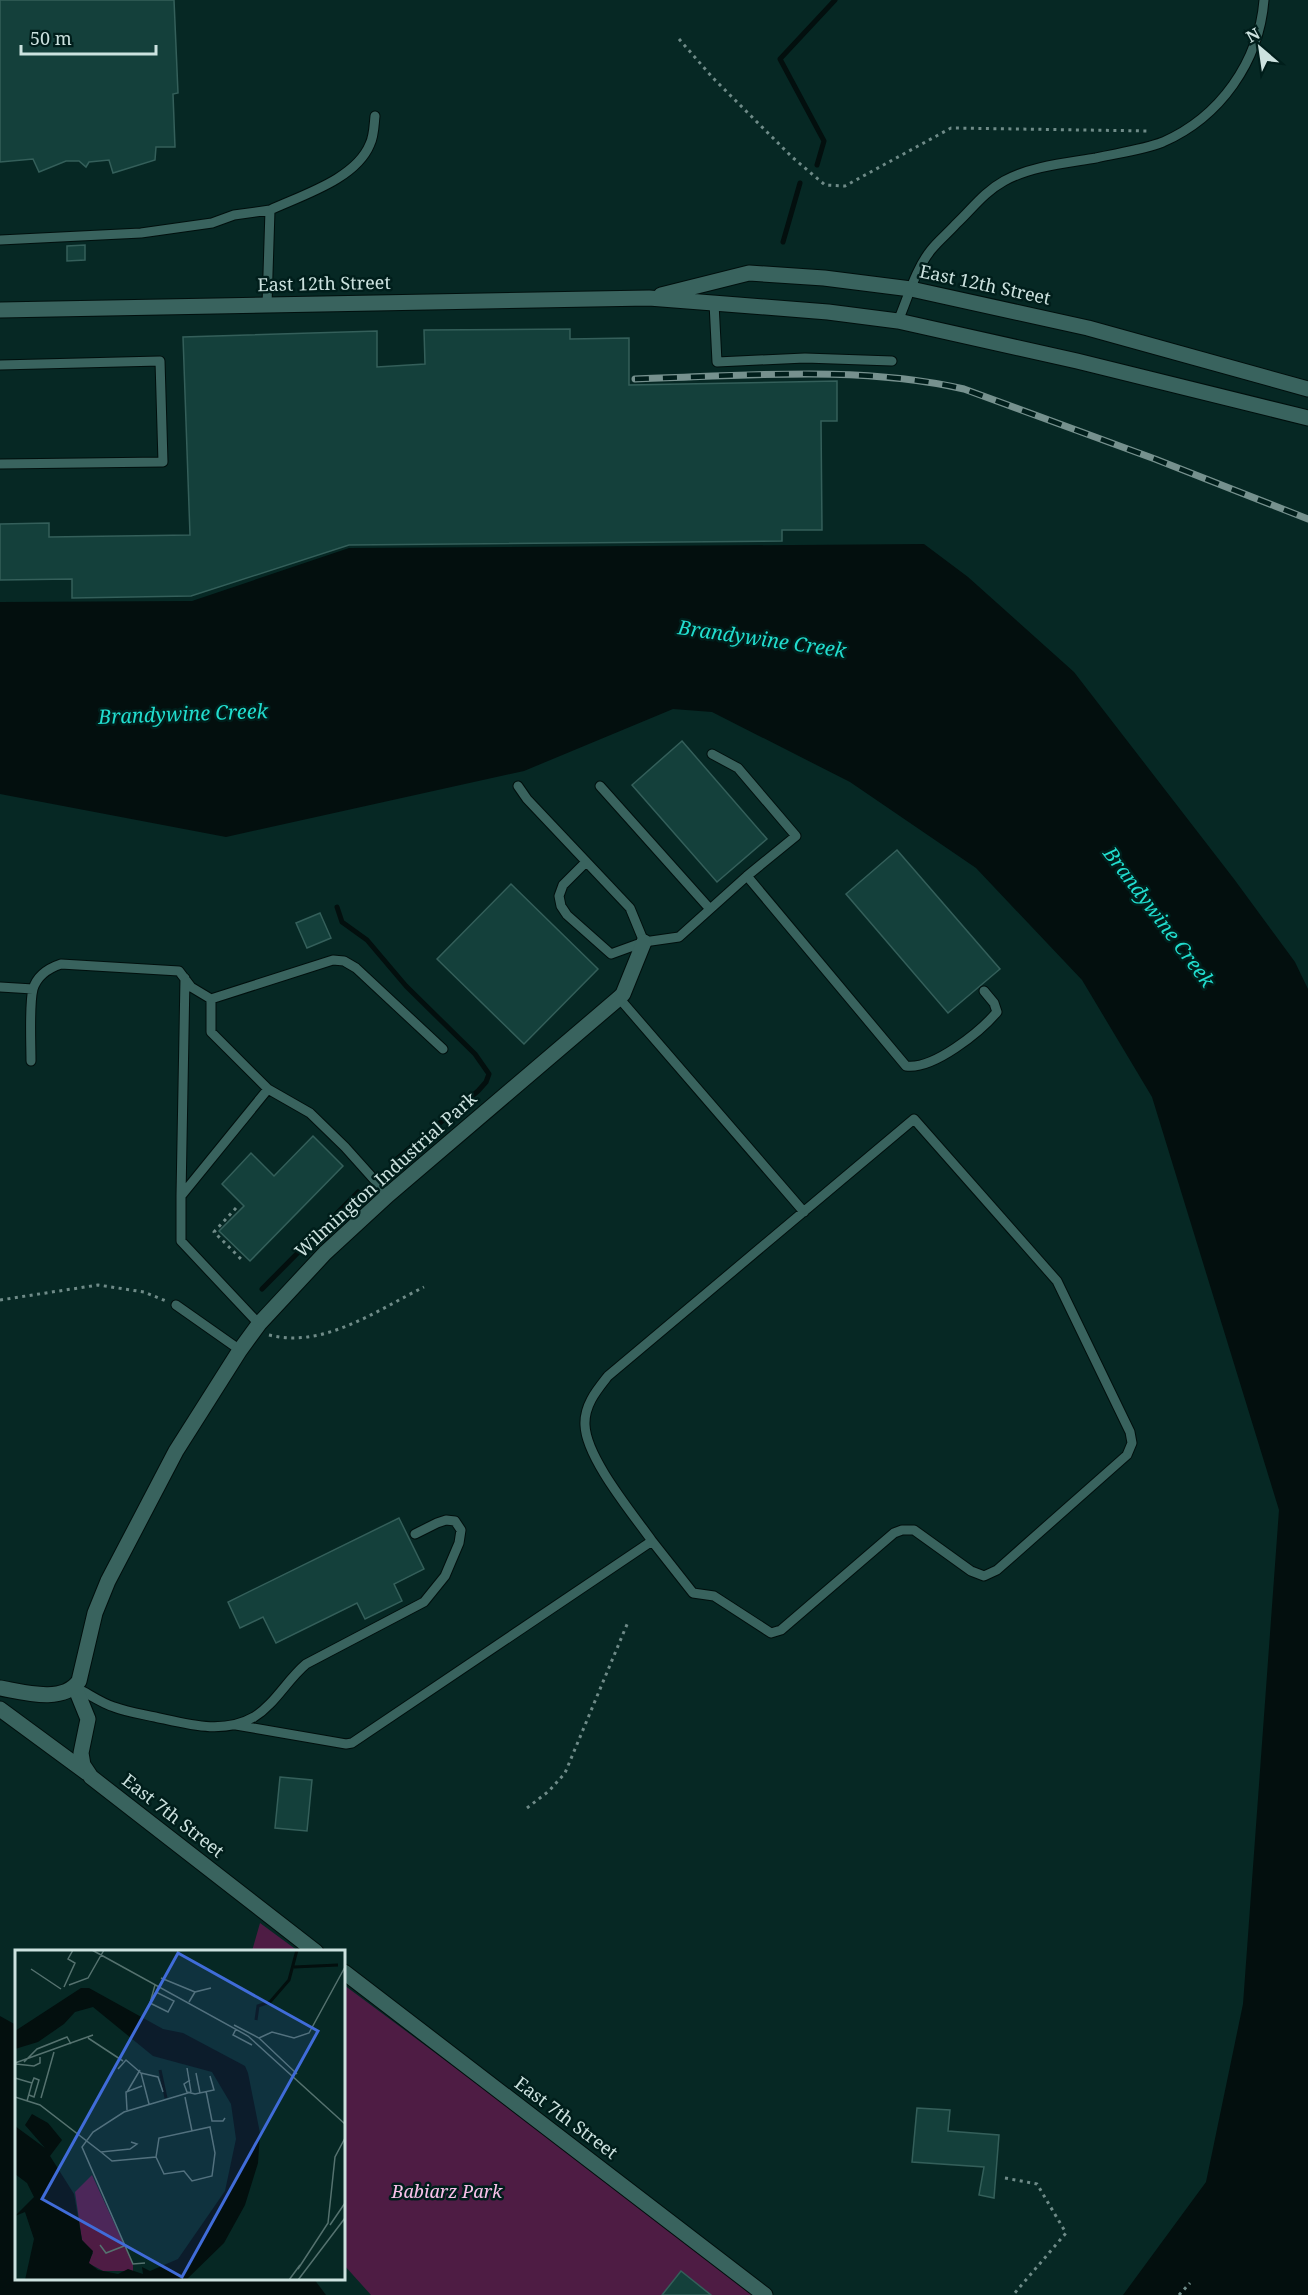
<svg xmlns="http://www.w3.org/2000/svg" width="1308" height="2295" viewBox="0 0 1308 2295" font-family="'Noto Serif',serif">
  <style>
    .green { fill: #4e1c44 }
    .water { fill: #030f0e }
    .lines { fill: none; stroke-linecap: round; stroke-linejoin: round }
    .stream { stroke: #030f0e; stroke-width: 5 }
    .building { fill: #14403b; stroke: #345f5a; stroke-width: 1.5 }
    .service-casing { stroke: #000f0d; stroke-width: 11 }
    .minor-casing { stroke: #000f0d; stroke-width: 17 }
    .secondary-casing { stroke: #000f0d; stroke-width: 17 }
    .path { stroke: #6f8b88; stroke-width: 3; stroke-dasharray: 3 4.5; stroke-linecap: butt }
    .service { stroke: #39635e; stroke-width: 9 }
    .minor { stroke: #39635e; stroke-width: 15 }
    .secondary { stroke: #39635e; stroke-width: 15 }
    .rail-casing { stroke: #76918e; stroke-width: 7 }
    .rail { stroke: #001e1b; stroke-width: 4.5; stroke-dasharray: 14; stroke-linecap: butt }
    .labels { text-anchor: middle; stroke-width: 5; stroke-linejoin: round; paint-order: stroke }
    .street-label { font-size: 18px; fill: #cce2df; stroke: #001e1b }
    .park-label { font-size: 18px; font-style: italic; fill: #f9c1ea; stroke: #001e1b }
    .water-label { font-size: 20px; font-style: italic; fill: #21ddce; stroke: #001e1b }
    .inset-river { fill: none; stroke: #030f0e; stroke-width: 3 }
    .inset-road { fill: none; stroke: #55726f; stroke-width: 1.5 }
    .view { fill: #406cd9; fill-opacity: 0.15; stroke: #406cd9; stroke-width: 3 }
    .inset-edge { fill: none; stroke: #cce2df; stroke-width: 3 }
  </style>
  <rect width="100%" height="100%" fill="#062824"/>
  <!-- green -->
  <path class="green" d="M 260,1923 L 298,1951 L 252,1951 Z
    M 344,1985 L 761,2295 L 371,2295 L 344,2265 Z"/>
  <!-- water -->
  <path class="water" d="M 924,544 L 968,577 L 1074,672 L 1234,879 L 1295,962 L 1308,989 L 1308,2295 L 1123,2295 L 1206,2182 L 1243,2004 L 1279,1510 L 1152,1097 L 1082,980 L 976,868 L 850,782 L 712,712 L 673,709 L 524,771 L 226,837 L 0,794 L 0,602 L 192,601 L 349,548 Z
    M 0,2016 L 16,2025 L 16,2278 L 314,2279 L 326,2295 L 0,2295 Z"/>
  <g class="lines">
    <!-- stream -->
    <path class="stream" d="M 817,165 L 824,141 L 780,59 L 835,0
      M 783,242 L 800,183
      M 337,907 L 342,922 L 367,940 L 406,986 L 475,1054 L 489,1074 L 486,1082 L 478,1091 L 392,1163
      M 262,1289 L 358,1192"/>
  </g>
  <!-- building -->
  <path class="building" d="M 0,0 L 174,0 L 178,93 L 173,94 L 175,147 L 156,147 L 155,160 L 113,173 L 109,160 L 89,162 L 86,167 L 79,161 L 66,161 L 39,172 L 33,159 L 0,162 Z
    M 85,245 L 85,260 L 67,261 L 67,246 Z
    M 570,329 L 570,339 L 629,338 L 629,385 L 837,381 L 837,421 L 821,421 L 822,530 L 782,530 L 782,541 L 349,545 L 191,596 L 72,598 L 72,579 L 0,580 L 0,524 L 49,523 L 49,537 L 190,535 L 183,337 L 377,331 L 377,367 L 425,364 L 424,330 Z
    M 682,741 L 767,839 L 717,882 L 632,785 Z
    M 897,850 L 1000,969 L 948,1013 L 846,894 Z
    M 511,884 L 598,969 L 524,1044 L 437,959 Z
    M 320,913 L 331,938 L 307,948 L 296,923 Z
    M 313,1136 L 343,1166 L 250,1261 L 219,1231 L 244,1206 L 222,1184 L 251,1153 L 274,1176 Z
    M 399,1518 L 424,1569 L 394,1584 L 402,1601 L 365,1619 L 357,1603 L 276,1643 L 263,1617 L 240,1628 L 228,1602 Z
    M 280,1777 L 312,1780 L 307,1831 L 275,1828 Z
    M 917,2108 L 950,2110 L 948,2131 L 999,2135 L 994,2198 L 979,2195 L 984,2167 L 912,2162 Z
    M 681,2271 L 711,2295 L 662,2295 Z"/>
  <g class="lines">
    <!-- service casing -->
    <g class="service-casing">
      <path id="service" d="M 0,240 L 141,233 L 212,223 L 234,215 L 270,210
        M 714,303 L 717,362 L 805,358 L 892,361
        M 267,305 L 270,210 C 302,195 356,179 370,144 C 374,136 374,125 375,116
        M 898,321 C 908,298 915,270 931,250 C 938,241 948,233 956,224 C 972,209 984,192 1004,181 C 1031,166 1066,163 1096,158 C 1118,153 1142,150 1163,142 C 1220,117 1259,62 1264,0
        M 0,365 L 160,361 L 163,462 L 0,464
        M 518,786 L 527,799 L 630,908 L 644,942
        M 600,786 L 710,909
        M 586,862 L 563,885 L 559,896 L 561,906 L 567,915 L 611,954 L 644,942 L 679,937 L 747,876 L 796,836 L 738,768 L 712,754
        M 747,876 L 906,1066 C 933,1070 980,1032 997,1012 L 994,1003 L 984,991
        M 0,987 L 33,989
        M 619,998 L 804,1212
        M 31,1061 C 31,1043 29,1004 33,989 C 37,976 49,968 61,964 L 179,971 L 191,987 L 211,999
        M 388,1195 L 345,1147 L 310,1113 L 268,1089 L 211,1032 L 211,999 L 333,960 L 344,961 L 356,968 L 443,1049
        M 181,1196 L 185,978
        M 176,1305 L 240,1350
        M 259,1324 L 181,1241 L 181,1196 L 268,1089
        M 77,1688 C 89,1694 101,1703 114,1707 C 127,1712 141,1714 155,1717 C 187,1724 223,1735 254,1717 C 275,1704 287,1680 306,1664 L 424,1602 L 445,1576 L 459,1543 L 461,1530 L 455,1521 L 446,1520 L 437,1523 L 415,1534
        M 236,1725 L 346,1744 L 352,1743 L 652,1541 C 633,1514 586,1458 585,1425 C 584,1405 597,1390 608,1376 L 914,1119 L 1057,1281 L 1130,1432 L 1132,1443 L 1127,1455 L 997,1570 L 984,1576 L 971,1571 L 914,1530 L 902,1530 L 894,1533 L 781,1630 L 771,1633 L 714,1596 L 693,1593 L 652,1541"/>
    </g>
    <!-- minor casing -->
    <g class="minor-casing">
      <path id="minor" d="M 75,1687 L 88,1719 L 81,1753 L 83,1765 L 91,1777 L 316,1952
        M 0,1688 C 23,1692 63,1704 79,1681 L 95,1613 L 108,1581 L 176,1451 L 240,1350 L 259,1324 L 325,1253 L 388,1195 L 619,998 L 623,994 L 644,942
        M 0,1709 L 87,1773
        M 344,1972 L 765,2295"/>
    </g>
    <!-- secondary casing -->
    <g class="secondary-casing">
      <path id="secondary" d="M 661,295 L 749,273 L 824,278 L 911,289 L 1088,328 L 1308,389
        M 0,310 L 649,298 L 828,312 L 898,321 L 1077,361 L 1308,418"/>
    </g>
    <!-- path -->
    <path class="path" d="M 679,39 L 713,78 L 792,157 L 825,185 L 845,186 L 951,128 L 1150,131
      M 236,1208 L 214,1232 L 242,1260
      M 0,1300 L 98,1285 L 144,1292 L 166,1301
      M 269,1335 C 324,1349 377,1310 424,1287
      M 527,1808 L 549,1791 L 565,1773 L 628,1622
      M 1005,2178 L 1037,2184 L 1066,2233 L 1013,2295
      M 1179,2295 L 1190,2283"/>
    <!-- service -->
    <use href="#service" class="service"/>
    <!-- minor -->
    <use href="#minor" class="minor"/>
    <!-- secondary -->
    <use href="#secondary" class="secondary"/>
    <!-- rail casing -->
    <g class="rail-casing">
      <path id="rail" d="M 635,379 C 742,376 861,365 964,389 L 1155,459 L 1308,519"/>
    </g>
    <!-- rail -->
    <use href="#rail" class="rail"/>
  </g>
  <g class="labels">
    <!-- street labels -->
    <g class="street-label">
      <text transform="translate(324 284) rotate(-1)" y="6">East 12th Street</text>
      <text transform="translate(985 285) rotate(12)" y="6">East 12th Street</text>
      <text transform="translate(386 1175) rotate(-42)" y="6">Wilmington Industrial Park</text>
      <text transform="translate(173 1816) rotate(38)" y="6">East 7th Street</text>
      <text transform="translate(566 2118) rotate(37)" y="6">East 7th Street</text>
    </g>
    <!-- park labels -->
    <g class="park-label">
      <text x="447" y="2198">Babiarz Park</text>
    </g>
    <!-- water labels -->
    <g class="water-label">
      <text transform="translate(762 639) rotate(8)" y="7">Brandywine Creek</text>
      <text transform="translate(183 714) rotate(-2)" y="7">Brandywine Creek</text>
      <text transform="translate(1159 917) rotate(53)" y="7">Brandywine Creek</text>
    </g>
  </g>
  <!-- overview -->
  <g transform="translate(15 1950)">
    <rect width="330" height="330" fill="#062824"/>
    <path d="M 77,225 L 118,314 L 118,321 L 88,321 L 73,313 L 78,303 L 67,290 L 60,242 Z" fill="#4e1c44"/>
    <path d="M 66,38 L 74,38 L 148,79 L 168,83 L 230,116 L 233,123 L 245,183 L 243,213 L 230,255 L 209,293 L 171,330 L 10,330 L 19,289 L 10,262 L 0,266 L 19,247 L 12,233 L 0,224 L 0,176 L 30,198 L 10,175 L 17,164 L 33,173 L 47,190 L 35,206 L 59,244 L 67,290 L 78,301 L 74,313 L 83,320 L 103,324 L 113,319 L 128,324 L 127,317 L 135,321 L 163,309 L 210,241 L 221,189 L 216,154 L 197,122 L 138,106 L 78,57 L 60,62 L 49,74 L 23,92 L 0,99 L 0,81 Z" fill="#030f0e"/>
    <path class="inset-river" d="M 279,17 L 323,15M 241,70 L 243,56 L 255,52 L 274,30 L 282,0M 145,120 L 151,148"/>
    <path class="inset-road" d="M 77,0 L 233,86 L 330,174M 16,19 L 46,39M 146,28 L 180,42M 54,35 L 73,28 L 89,0M 140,35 L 135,53 L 153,62 L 159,51 L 141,42M 49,37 L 60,13 L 53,9 L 58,0M 174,52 L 180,42 L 196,38M 219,75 L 244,88 L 282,124M 221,79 L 218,85 L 237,95M 73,88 L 108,111M 244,88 L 257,82 L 279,88 L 294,83 L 330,17M 9,112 L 22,99 L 52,87 L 56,94M 0,113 L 78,85M 1,114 L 19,116 L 25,113 L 25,107M 172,118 L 176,142M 103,119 L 111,110 L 126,123M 181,123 L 185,143M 0,128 L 17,133 L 12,151M 175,130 L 169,134 L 172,142 L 180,144 L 199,140 L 195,126M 191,141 L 197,171 L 208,171 L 210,168M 112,142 L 125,120M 14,145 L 19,147 L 24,130 L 19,128 L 17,133M 0,147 L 25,155 L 86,202 L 115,199 L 122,194 L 116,192M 170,147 L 177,181M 26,148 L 39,102M 134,154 L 126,123 L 143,127 L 148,142M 112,160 L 111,142 L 127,136M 86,202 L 97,211 L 141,207 L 144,188 L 195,177 L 200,203 L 197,226 L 177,231 L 169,221 L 149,224 L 141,207M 315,275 L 330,253M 85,295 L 91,303 L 109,296M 130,313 L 118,314 L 67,197 L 78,182 L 109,162 L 176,142M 283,319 L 313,273 L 320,207 L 330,188M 274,330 L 285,315M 283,330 L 330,268"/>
    <path class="view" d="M 163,3 L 303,81 L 167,327 L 27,249 Z"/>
    <rect width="330" height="330" class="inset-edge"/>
  </g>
  <!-- north arrow -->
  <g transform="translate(1260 48) rotate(331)" stroke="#001e1b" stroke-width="4.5" paint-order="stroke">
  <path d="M0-4.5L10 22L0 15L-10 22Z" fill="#cce2df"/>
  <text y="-9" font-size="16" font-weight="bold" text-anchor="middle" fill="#cce2df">N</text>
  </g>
  <!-- scale -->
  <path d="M21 45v9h135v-9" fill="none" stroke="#cce2df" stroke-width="3"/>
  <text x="30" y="45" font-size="18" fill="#cce2df" stroke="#001e1b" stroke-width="4.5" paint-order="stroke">50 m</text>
</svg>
